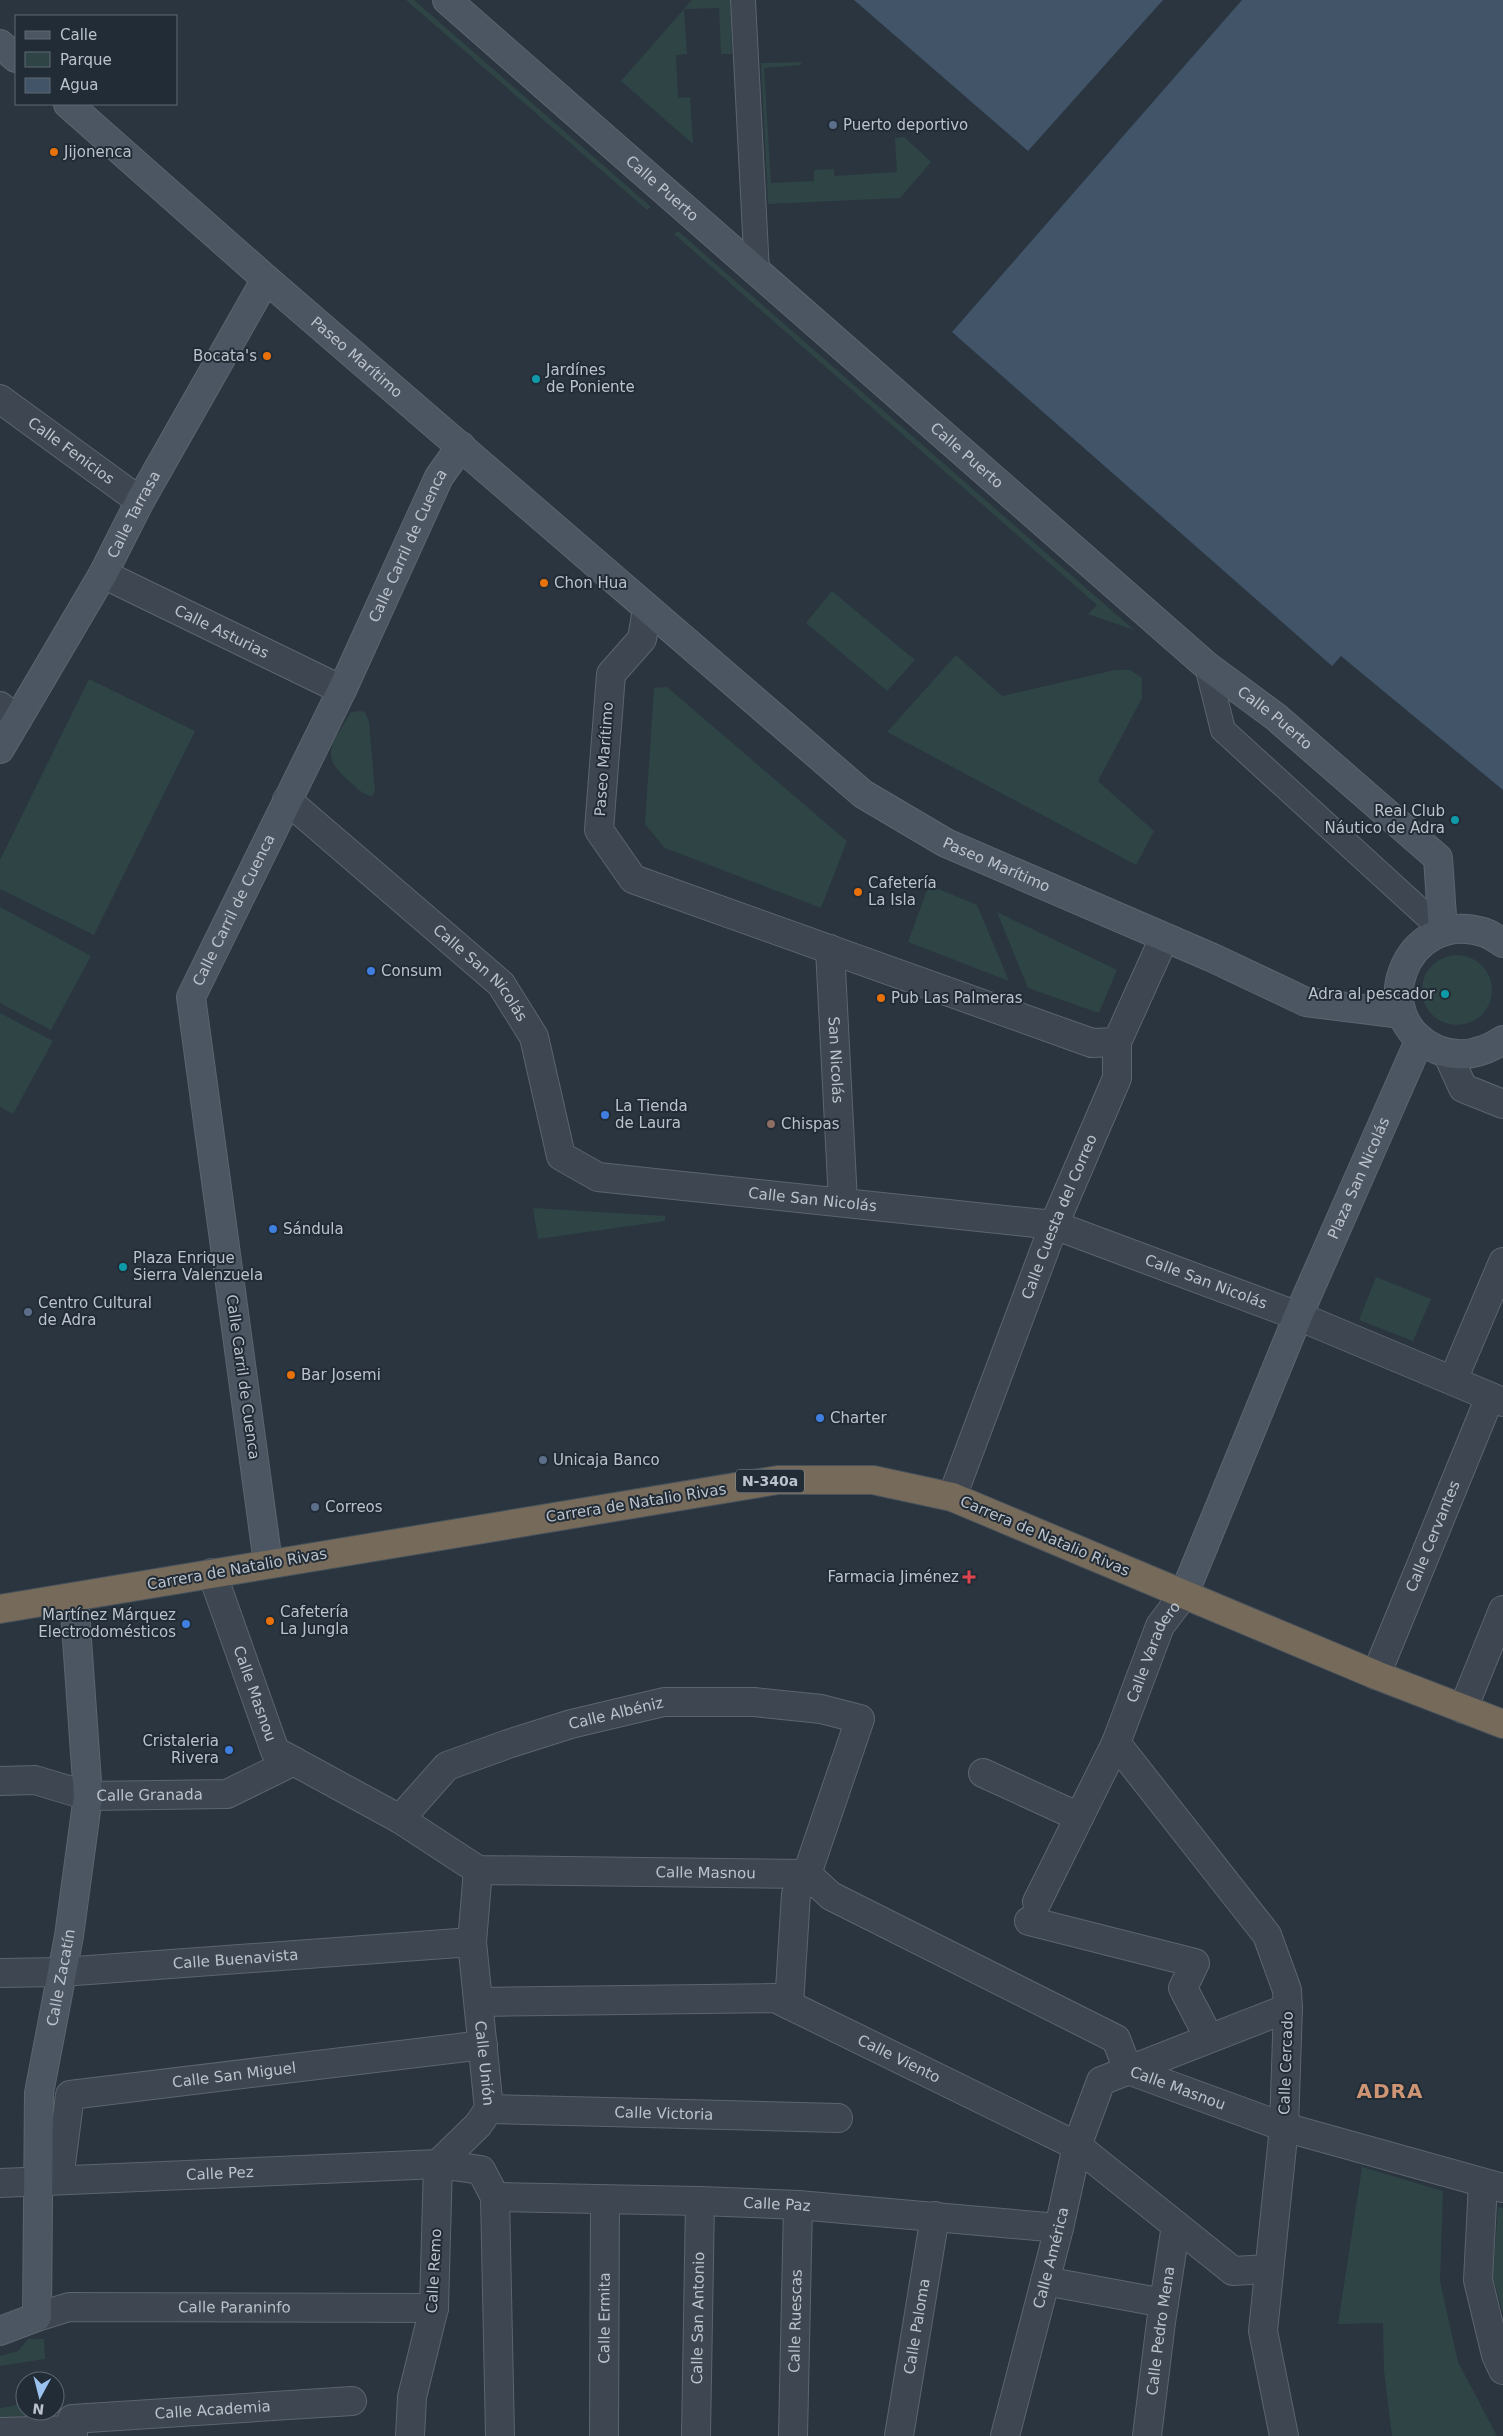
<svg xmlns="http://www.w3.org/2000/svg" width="1503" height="2436" viewBox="0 0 1503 2436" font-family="'DejaVu Sans',sans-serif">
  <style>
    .green { fill: #2f4444 }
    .water { fill: #415468 }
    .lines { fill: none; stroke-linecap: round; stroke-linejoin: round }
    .lane-casing { stroke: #5c656e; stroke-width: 26 }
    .street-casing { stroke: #5c656e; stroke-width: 30 }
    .secondary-casing { stroke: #5c656e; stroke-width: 30 }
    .highway-casing { stroke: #48525b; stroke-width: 30 }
    .lane { stroke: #3e4751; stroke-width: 24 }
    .street { stroke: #3e4751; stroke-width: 28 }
    .secondary { stroke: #4c5663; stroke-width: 28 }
    .highway { stroke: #766a5b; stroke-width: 28 }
    .service-dot { fill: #5c6f8a; stroke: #222c36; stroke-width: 2 }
    .food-dot { fill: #e8710a; stroke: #222c36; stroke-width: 2 }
    .culture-dot { fill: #0f9aa8; stroke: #222c36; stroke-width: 2 }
    .shop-dot { fill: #3f7fe0; stroke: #222c36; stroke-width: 2 }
    .education-dot { fill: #8d6e63; stroke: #222c36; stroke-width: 2 }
    .health-dot { fill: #e0444e; stroke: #222c36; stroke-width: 2 }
    .labels { text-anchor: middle; stroke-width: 4; stroke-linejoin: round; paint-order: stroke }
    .shield { fill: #222c36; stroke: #8d959e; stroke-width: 1 }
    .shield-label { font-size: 14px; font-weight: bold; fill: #bbc2cb }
    .poi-label { font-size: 15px; fill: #bbc2cb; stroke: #222c36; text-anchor: start }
    .street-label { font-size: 15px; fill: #bbc2cb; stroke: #222c36 }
    .district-label { font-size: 20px; font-weight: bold; letter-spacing: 1px; fill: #cd9574; stroke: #222c36 }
  </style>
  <rect width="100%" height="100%" fill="#2a3540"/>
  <!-- green -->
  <path class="green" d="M 406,0 L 414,0 L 651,207 L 647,210 Z
    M 692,0 L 730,0 L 732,54 L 721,54 L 719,8 L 684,9 L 687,54 L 676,55 L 678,98 L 690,97 L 693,144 L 621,81 Z
    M 801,62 L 801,65 L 764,68 L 771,183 L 814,181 L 814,170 L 834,169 L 834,176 L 897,172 L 895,138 L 904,137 L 931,162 L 900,198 L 768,204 L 761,63 Z
    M 678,231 L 1134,630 L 1088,614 L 1097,605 L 674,234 Z
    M 832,591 L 915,660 L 887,691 L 806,623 Z
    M 956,655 L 1002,696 L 1115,670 L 1130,670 L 1142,678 L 1142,698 L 1098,781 L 1154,831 L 1136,865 L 887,732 Z
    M 89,679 L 195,731 L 94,935 L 0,889 L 0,860 Z
    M 667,687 L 847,841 L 821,908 L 665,848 L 645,824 L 654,688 Z
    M 360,711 L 365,712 L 369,722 L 375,791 L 372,796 C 363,795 357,788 350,782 C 317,753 333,745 351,712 Z
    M 929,885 L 977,905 L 1009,981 L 908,942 Z
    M 0,907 L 91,956 L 51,1030 L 0,1003 Z
    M 997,912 L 1117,970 L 1099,1013 L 1028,988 Z
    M1422 990a35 35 0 1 1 70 0a35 35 0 1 1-70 0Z
    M 0,1013 L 53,1041 L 13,1114 L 0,1107 Z
    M 533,1208 L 665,1216 L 665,1221 L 538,1239 Z
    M 1376,1277 L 1431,1299 L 1413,1341 L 1359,1320 Z
    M 1362,2167 L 1443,2191 L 1440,2281 L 1458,2362 L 1497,2436 L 1392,2436 L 1384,2371 L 1383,2323 L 1338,2324 Z
    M 1498,2207 L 1503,2208 L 1503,2313 L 1493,2277 Z
    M 28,2339 L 44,2339 L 45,2359 L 0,2366 L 0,2356 L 18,2351 Z
    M 25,2399 L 25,2411 L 46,2411 L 46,2421 L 0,2423 L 0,2408 L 13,2406 Z"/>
  <!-- water -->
  <path class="water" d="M 854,0 L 1163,0 L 1028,151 Z
    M 1242,0 L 1503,0 L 1503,790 L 1341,656 L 1332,666 L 952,332 Z"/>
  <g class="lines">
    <!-- lane casing -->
    <g class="lane-casing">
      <path id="lane" d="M 743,0 L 757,272
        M 1207,666 L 1223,730 L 1443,931"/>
    </g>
    <!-- street casing -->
    <g class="street-casing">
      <g id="street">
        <path id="s1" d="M 0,399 L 140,501"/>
        <path id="s2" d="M 103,574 L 342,690"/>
        <path d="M 647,609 L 642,639 L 611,674 L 599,830 L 633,879 L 1092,1043 L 1117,1042"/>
        <path d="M 0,706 L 17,720"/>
        <path id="s3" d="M 287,800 L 501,984 L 534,1037 L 561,1156 L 598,1177 L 1054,1225 L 1298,1316 L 1503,1402"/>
        <path id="s4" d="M 830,949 L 843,1202"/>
        <path d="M 1447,1053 L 1463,1088 L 1503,1104"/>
        <path d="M 1453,1380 L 1503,1262"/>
        <path id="s5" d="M 952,1497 L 1054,1225 L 1117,1078 L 1117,1042 L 1164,938"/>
        <path id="s6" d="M 212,1573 L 275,1751 L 400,1819 L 478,1870 L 807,1874 L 831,1896 L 1116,2039 L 1128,2070 L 1284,2127 L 1503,2188"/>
        <path id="s7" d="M 1376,1675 L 1490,1397"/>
        <path d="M 1463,1709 L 1503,1610"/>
        <path d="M 1116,1743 L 1267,1935 L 1287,1990 L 1288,2008 L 1284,2127 L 1263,2331 L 1284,2436"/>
        <path d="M 983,1773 L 1079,1817"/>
        <path id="s8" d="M 0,1781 L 35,1780 L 88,1796 L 227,1794 L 294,1761"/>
        <path id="s9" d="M 400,1819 L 447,1766 L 508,1744 L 571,1724 L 664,1702 L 754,1702 L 821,1709 L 860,1719 L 807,1874 L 796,1894 L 789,2005"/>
        <path id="s10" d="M 478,1870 L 472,1942 L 489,2109 L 478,2125 L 438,2164 L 481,2170 L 495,2197 L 500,2436"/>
        <path id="s11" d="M 1037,1902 L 1116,1743 L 1160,1626 L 1184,1594"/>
        <path d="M 1029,1921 L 1195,1963 L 1183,1988 L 1209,2038"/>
        <path id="s12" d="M 0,1973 L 62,1972 L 472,1942"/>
        <path id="s13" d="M 479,2002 L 775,1998 L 1077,2146 L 1233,2271 L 1269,2269"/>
        <path id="s14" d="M 489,2109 L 838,2118"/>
        <path id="s15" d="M 59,2179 L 70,2095 L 483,2045"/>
        <path id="s16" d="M 0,2183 L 438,2164 L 434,2308 L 412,2397 L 410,2436"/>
        <path d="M 1483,2183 L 1478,2280 L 1496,2355 L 1503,2370"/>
        <path id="s17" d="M 495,2197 L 700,2201 L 798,2205 L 1059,2228"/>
        <path d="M 1045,2281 L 1164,2303"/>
        <path id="s18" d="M 37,2317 L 69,2307 L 434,2308"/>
        <path d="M 0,2432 L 72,2430"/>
        <path id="s19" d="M 73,2436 L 72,2419 L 352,2401"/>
        <path id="s20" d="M 604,2436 L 605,2201"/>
        <path id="s21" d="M 696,2436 L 700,2201"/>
        <path id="s22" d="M 793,2436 L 798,2205"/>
        <path id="s23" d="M 899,2436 L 935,2216"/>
        <path id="s24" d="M 1005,2436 L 1059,2228 L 1077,2146 L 1101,2081 L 1288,2008"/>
        <path id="s25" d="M 1147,2436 L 1161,2322 L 1176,2225"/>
      </g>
    </g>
    <!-- secondary casing -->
    <g class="secondary-casing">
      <g id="secondary">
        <path id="s26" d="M 447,0 L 1207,666 L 1276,717 L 1438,858 L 1443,931"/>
        <path d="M 0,44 L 16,58"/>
        <path id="s27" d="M 68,104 L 266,279 L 863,794 L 946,843 L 1213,958 L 1306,1002 L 1402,1014"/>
        <path id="s28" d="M 0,749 L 103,574 L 140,501 L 266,279"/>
        <path d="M 1503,943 C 1497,939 1490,934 1483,932 C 1404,909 1364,1019 1438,1050 C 1461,1059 1483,1053 1503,1040"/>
        <path id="s29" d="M 268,1563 L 191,997 L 342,690 L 439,477 L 461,446"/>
        <path id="s30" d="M 1184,1594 L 1298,1316 L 1420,1039"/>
        <path id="s31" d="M 0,2331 L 37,2317 L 39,2093 L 69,1936 L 88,1796 L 74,1597"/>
      </g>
    </g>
    <!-- highway casing -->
    <g class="highway-casing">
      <path id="highway" d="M 0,1609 L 778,1480 L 873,1480 L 952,1497 L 1376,1675 L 1503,1724"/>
    </g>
    <!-- lane -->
    <use href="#lane" class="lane"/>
    <!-- street -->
    <use href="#street" class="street"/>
    <!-- secondary -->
    <use href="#secondary" class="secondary"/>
    <!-- highway -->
    <use href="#highway" class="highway"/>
  </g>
  <!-- markers -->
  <g class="service-dot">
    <circle cx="833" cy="125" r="5"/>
    <circle cx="28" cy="1312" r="5"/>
    <circle cx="543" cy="1460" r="5"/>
    <circle cx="315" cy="1507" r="5"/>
  </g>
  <g class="food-dot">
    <circle cx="54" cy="152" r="5"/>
    <circle cx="267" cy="356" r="5"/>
    <circle cx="544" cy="583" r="5"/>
    <circle cx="858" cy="892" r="5"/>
    <circle cx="881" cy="998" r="5"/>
    <circle cx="291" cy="1375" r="5"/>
    <circle cx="270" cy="1621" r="5"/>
  </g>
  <g class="culture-dot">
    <circle cx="536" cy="379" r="5"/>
    <circle cx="1455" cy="820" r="5"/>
    <circle cx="1445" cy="994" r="5"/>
    <circle cx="123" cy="1267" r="5"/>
  </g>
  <g class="shop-dot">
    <circle cx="371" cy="971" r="5"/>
    <circle cx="605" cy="1115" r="5"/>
    <circle cx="273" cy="1229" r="5"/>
    <circle cx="820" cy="1418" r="5"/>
    <circle cx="186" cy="1624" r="5"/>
    <circle cx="229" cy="1750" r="5"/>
  </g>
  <circle class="education-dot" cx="771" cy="1124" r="5"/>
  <path class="health-dot" d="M966.5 1569.5h5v5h5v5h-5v5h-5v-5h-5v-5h5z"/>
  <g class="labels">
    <!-- shield labels -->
    <rect class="shield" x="736" y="1469.5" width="68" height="23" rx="4"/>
    <g class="shield-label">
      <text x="770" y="1486">N-340a</text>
    </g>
    <!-- poi labels -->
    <g class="poi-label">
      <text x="843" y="130">Puerto deportivo</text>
      <text x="64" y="157">Jijonenca</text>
      <text x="257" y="361" text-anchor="end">Bocata's</text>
      <text x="546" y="375">Jardínes<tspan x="546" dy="17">de Poniente</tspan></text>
      <text x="554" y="588">Chon Hua</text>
      <text x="1445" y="816" text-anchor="end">Real Club<tspan x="1445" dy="17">Náutico de Adra</tspan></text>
      <text x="868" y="888">Cafetería<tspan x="868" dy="17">La Isla</tspan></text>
      <text x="381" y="976">Consum</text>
      <text x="1435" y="999" text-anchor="end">Adra al pescador</text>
      <text x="891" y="1003">Pub Las Palmeras</text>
      <text x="615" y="1111">La Tienda<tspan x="615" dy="17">de Laura</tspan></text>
      <text x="781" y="1129">Chispas</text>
      <text x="283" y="1234">Sándula</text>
      <text x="133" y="1263">Plaza Enrique<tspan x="133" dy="17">Sierra Valenzuela</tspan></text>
      <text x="38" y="1308">Centro Cultural<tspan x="38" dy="17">de Adra</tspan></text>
      <text x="301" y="1380">Bar Josemi</text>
      <text x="830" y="1423">Charter</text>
      <text x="553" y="1465">Unicaja Banco</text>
      <text x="325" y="1512">Correos</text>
      <text x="959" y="1582" text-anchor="end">Farmacia Jiménez</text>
      <text x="280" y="1617">Cafetería<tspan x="280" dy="17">La Jungla</tspan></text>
      <text x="176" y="1620" text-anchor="end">Martínez Márquez<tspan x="176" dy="17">Electrodomésticos</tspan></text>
      <text x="219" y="1746" text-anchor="end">Cristaleria<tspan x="219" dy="17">Rivera</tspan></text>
    </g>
    <!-- street labels -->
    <g class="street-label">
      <text dy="5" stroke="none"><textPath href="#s26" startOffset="286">Calle Puerto</textPath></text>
      <text dy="5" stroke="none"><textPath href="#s27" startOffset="384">Paseo Marítimo</textPath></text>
      <text dy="5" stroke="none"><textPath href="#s1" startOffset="88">Calle Fenicios</textPath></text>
      <text dy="5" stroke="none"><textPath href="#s26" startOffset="691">Calle Puerto</textPath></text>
      <text dy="5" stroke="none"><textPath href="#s28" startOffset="270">Calle Tarrasa</textPath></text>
      <text dy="5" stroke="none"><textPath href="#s29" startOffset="1072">Calle Carril de Cuenca</textPath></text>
      <text dy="5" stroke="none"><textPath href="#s2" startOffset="132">Calle Asturias</textPath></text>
      <text dy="5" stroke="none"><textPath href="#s26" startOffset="1096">Calle Puerto</textPath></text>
      <text transform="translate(604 759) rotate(-86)" y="5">Paseo Marítimo</text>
      <text dy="5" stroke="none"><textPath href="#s27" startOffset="1204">Paseo Marítimo</textPath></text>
      <text dy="5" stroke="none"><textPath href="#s29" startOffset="668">Calle Carril de Cuenca</textPath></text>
      <text dy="5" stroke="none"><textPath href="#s3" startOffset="260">Calle San Nicolás</textPath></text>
      <text dy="5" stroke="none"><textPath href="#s4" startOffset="111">San Nicolás</textPath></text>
      <text dy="5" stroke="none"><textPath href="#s30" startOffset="451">Plaza San Nicolás</textPath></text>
      <text dy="5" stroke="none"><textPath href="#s3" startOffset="725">Calle San Nicolás</textPath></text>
      <text dy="5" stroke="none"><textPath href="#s5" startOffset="300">Calle Cuesta del Correo</textPath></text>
      <text dy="5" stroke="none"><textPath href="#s3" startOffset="1130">Calle San Nicolás</textPath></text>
      <text transform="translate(243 1377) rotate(82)" y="5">Calle Carril de Cuenca</text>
      <text transform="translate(636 1503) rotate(-9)" y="5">Carrera de Natalio Rivas</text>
      <text transform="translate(1045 1536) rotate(23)" y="5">Carrera de Natalio Rivas</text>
      <text dy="5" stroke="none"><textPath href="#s7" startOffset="150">Calle Cervantes</textPath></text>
      <text transform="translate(237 1569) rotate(-10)" y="5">Carrera de Natalio Rivas</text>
      <text dy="5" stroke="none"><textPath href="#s11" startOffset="276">Calle Varadero</textPath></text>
      <text dy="5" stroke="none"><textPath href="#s6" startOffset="128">Calle Masnou</textPath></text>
      <text dy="5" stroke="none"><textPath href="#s9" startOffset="248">Calle Albéniz</textPath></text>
      <text dy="5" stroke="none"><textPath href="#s8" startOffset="152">Calle Granada</textPath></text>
      <text dy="5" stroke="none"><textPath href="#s6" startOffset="652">Calle Masnou</textPath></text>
      <text dy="5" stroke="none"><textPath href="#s12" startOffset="236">Calle Buenavista</textPath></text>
      <text dy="5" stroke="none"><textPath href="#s31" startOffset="381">Calle Zacatín</textPath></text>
      <text dy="5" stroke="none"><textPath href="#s13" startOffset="434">Calle Viento</textPath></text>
      <text dy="5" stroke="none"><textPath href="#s10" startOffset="194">Calle Unión</textPath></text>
      <text transform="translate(1286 2063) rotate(-88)" y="5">Calle Cercado</text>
      <text dy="5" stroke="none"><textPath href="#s15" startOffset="250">Calle San Miguel</textPath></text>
      <text dy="5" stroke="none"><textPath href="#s6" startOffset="1191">Calle Masnou</textPath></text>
      <text dy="5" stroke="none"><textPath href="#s14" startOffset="175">Calle Victoria</textPath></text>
      <text dy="5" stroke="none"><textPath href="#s16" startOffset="220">Calle Pez</textPath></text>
      <text dy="5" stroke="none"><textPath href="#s17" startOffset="282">Calle Paz</textPath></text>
      <text dy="5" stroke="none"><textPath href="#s24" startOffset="184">Calle América</textPath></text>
      <text transform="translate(434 2271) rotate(-87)" y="5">Calle Remo</text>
      <text dy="5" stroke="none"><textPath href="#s18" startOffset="199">Calle Paraninfo</textPath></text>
      <text dy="5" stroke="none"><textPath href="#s20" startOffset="118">Calle Ermita</textPath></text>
      <text dy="5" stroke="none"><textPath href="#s21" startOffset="118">Calle San Antonio</textPath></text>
      <text dy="5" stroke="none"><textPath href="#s22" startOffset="115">Calle Ruescas</textPath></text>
      <text dy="5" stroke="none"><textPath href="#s23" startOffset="111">Calle Paloma</textPath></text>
      <text dy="5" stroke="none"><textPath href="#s25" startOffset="106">Calle Pedro Mena</textPath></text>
      <text dy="5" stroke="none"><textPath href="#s19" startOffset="158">Calle Academia</textPath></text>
    </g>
    <!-- district labels -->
    <g class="district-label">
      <text x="1390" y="2098">ADRA</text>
    </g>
  </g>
  <!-- legend -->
  <rect x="15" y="15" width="162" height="90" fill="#222c36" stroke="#5f6872"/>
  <rect x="25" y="31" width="25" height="8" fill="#4c5663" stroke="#5f6872"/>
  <text x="60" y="40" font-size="15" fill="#bbc2cb">Calle</text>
  <rect x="25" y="52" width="25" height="15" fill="#2f4444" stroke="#5f6872"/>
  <text x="60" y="65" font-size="15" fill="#bbc2cb">Parque</text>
  <rect x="25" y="78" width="25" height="15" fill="#415468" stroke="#5f6872"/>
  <text x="60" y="90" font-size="15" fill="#bbc2cb">Agua</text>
  <!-- north arrow -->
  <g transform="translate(40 2396) rotate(187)"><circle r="24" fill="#222c36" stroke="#5f6872"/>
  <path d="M0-4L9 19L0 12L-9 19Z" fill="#9bc1ef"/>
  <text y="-8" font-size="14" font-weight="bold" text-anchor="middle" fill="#bbc2cb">N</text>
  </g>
</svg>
